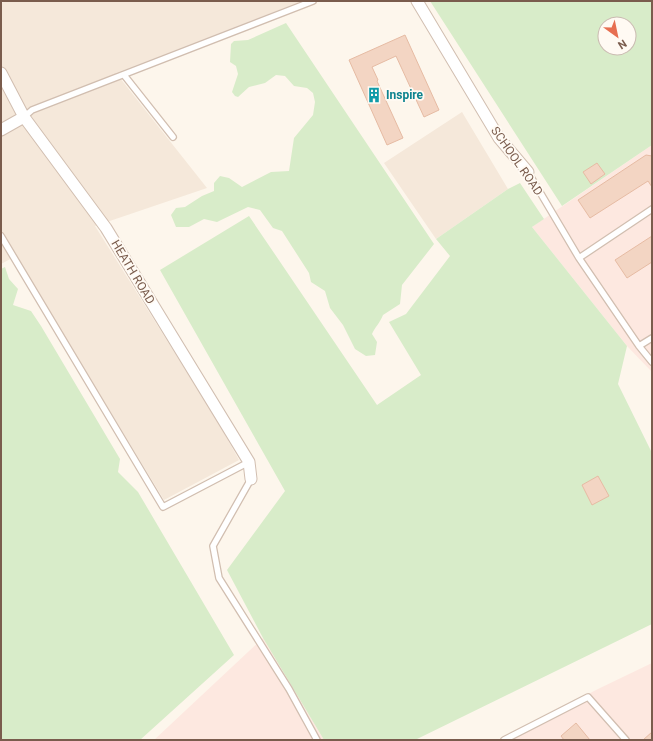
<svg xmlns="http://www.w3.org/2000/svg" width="653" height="741" viewBox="0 0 653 741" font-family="Roboto,sans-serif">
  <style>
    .residential { fill: #f5e8da }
    .commercial { fill: #fde8e0 }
    .green { fill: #d8ecc9; fill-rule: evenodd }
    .building { fill: #f3d5c3; stroke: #e6bba3 }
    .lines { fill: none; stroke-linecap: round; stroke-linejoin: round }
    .lane-casing { stroke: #d1beb0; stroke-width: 8 }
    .street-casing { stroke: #d1beb0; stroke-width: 13 }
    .lane { stroke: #fff; stroke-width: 5.5 }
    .street { stroke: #fff; stroke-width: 11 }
    .labels { text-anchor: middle; stroke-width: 3.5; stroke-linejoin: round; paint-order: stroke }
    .culture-label { font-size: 12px; font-weight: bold; fill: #0d838f; stroke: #fffaf3; text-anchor: start }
    .street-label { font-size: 12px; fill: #7a5c4d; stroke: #fffaf3 }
  </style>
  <rect width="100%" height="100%" fill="#fdf6ec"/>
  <!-- residential -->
  <path class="residential" d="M 7,1 L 302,1 L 116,73 L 207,188 L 95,226 L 215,417 L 239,460 L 164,500 L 16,256 L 1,264 L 1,3 Z
    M 462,112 L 508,189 L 436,239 L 384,163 Z"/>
  <!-- commercial -->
  <path class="commercial" d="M 652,145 L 652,372 L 627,346 L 532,227 Z
    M 263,638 L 324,740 L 154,740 Z
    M 652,663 L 652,740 L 499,740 L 598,689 Z"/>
  <!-- green -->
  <path class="green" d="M 430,1 L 652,1 L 652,145 L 562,206 ZM 605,24 L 629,24 L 629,48 L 605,48 Z
    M 286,23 L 434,244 L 402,285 L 400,304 L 383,315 C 380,323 375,327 372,334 L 377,342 L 375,355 L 366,356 L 355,349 L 343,325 L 330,308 L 325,291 L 311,282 L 309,273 L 282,231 L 273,228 L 260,210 L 248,207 L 217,222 L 204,219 L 189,227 L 176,227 L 171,215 L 176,208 L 185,207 L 202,196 L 214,191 L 214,183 L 220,176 L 229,178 L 242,187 L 271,172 L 289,171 L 294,138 L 313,115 L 315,102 L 313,93 L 307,88 L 294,86 L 285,76 L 276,75 L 265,83 L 249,87 L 238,97 L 235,96 L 232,92 L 238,74 L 236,66 L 230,62 L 231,44 L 234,41 L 248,40 Z
    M 520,183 L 544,219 L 532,227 L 627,346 L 618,384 L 652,453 L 652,624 L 415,740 L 324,740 L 263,638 L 227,570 L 285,491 L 160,270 L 249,216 L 377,405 L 421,375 L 389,322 L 406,314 L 450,256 L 436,239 L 508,189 Z
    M 5,267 L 9,279 L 18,289 L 13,305 L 31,311 L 41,326 L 120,459 L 118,472 L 138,492 L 234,655 L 140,740 L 1,740 L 1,269 Z"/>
  <!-- building -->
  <path class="building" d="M 405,35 L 439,110 L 424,117 L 396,56 L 372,67 L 378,80 L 377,81 L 403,138 L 387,145 L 349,60 Z
    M 646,155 L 652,156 L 652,187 L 648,181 L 590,218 L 578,200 Z
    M 597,163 L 605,174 L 591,184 L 583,172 Z
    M 652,236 L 652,262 L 627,278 L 615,260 Z
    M 598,476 L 609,496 L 592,505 L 582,485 Z
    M 576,723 L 590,740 L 564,740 L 561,736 Z
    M 652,732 L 652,740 L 643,740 Z"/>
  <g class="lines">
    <!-- lane casing -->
    <g class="lane-casing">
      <path id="lane" d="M 124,75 L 173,137
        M 24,117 L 32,110 L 313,1
        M 528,172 L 579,258 L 639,346 L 652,338
        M 1,236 L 163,507 L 249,462
        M 579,258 L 652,209
        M 639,346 L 652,362
        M 251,479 L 213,546 L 219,578 L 289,689 L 317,740
        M 504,740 L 588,697 L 626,740"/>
    </g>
    <!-- street casing -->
    <g class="street-casing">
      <path id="street" d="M 417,1 L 499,138 L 528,172
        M 1,73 L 24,117 L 106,228 L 249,462 L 251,479
        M 1,130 L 24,117"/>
    </g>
    <!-- lane -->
    <use href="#lane" class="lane"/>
    <!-- street -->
    <use href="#street" class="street"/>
  </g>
  <!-- icons -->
  <defs>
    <g id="building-bare" transform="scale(1.2)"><path d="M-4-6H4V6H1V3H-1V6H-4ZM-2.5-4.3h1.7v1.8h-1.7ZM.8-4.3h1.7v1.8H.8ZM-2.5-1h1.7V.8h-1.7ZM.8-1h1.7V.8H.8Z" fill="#0f9aa8" stroke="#fffaf3" stroke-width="2.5" paint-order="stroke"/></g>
  </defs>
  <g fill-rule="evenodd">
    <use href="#building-bare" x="374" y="95"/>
  </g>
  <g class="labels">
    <!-- culture labels -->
    <g class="culture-label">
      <text x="386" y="99">Inspire</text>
    </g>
    <!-- street labels -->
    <g class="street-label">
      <text transform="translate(517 161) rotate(55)" y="4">SCHOOL ROAD</text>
      <text transform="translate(133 272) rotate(59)" y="4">HEATH ROAD</text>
    </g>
  </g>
  <!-- border -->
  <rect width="653" height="741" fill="none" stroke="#7a5c4d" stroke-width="4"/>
  <!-- north arrow -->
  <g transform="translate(617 36) rotate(147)"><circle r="19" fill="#fffaf3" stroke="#cabbb1"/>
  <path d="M0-3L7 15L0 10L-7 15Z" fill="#e76f51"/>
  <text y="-6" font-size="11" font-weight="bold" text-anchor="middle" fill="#7a5c4d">N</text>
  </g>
</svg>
